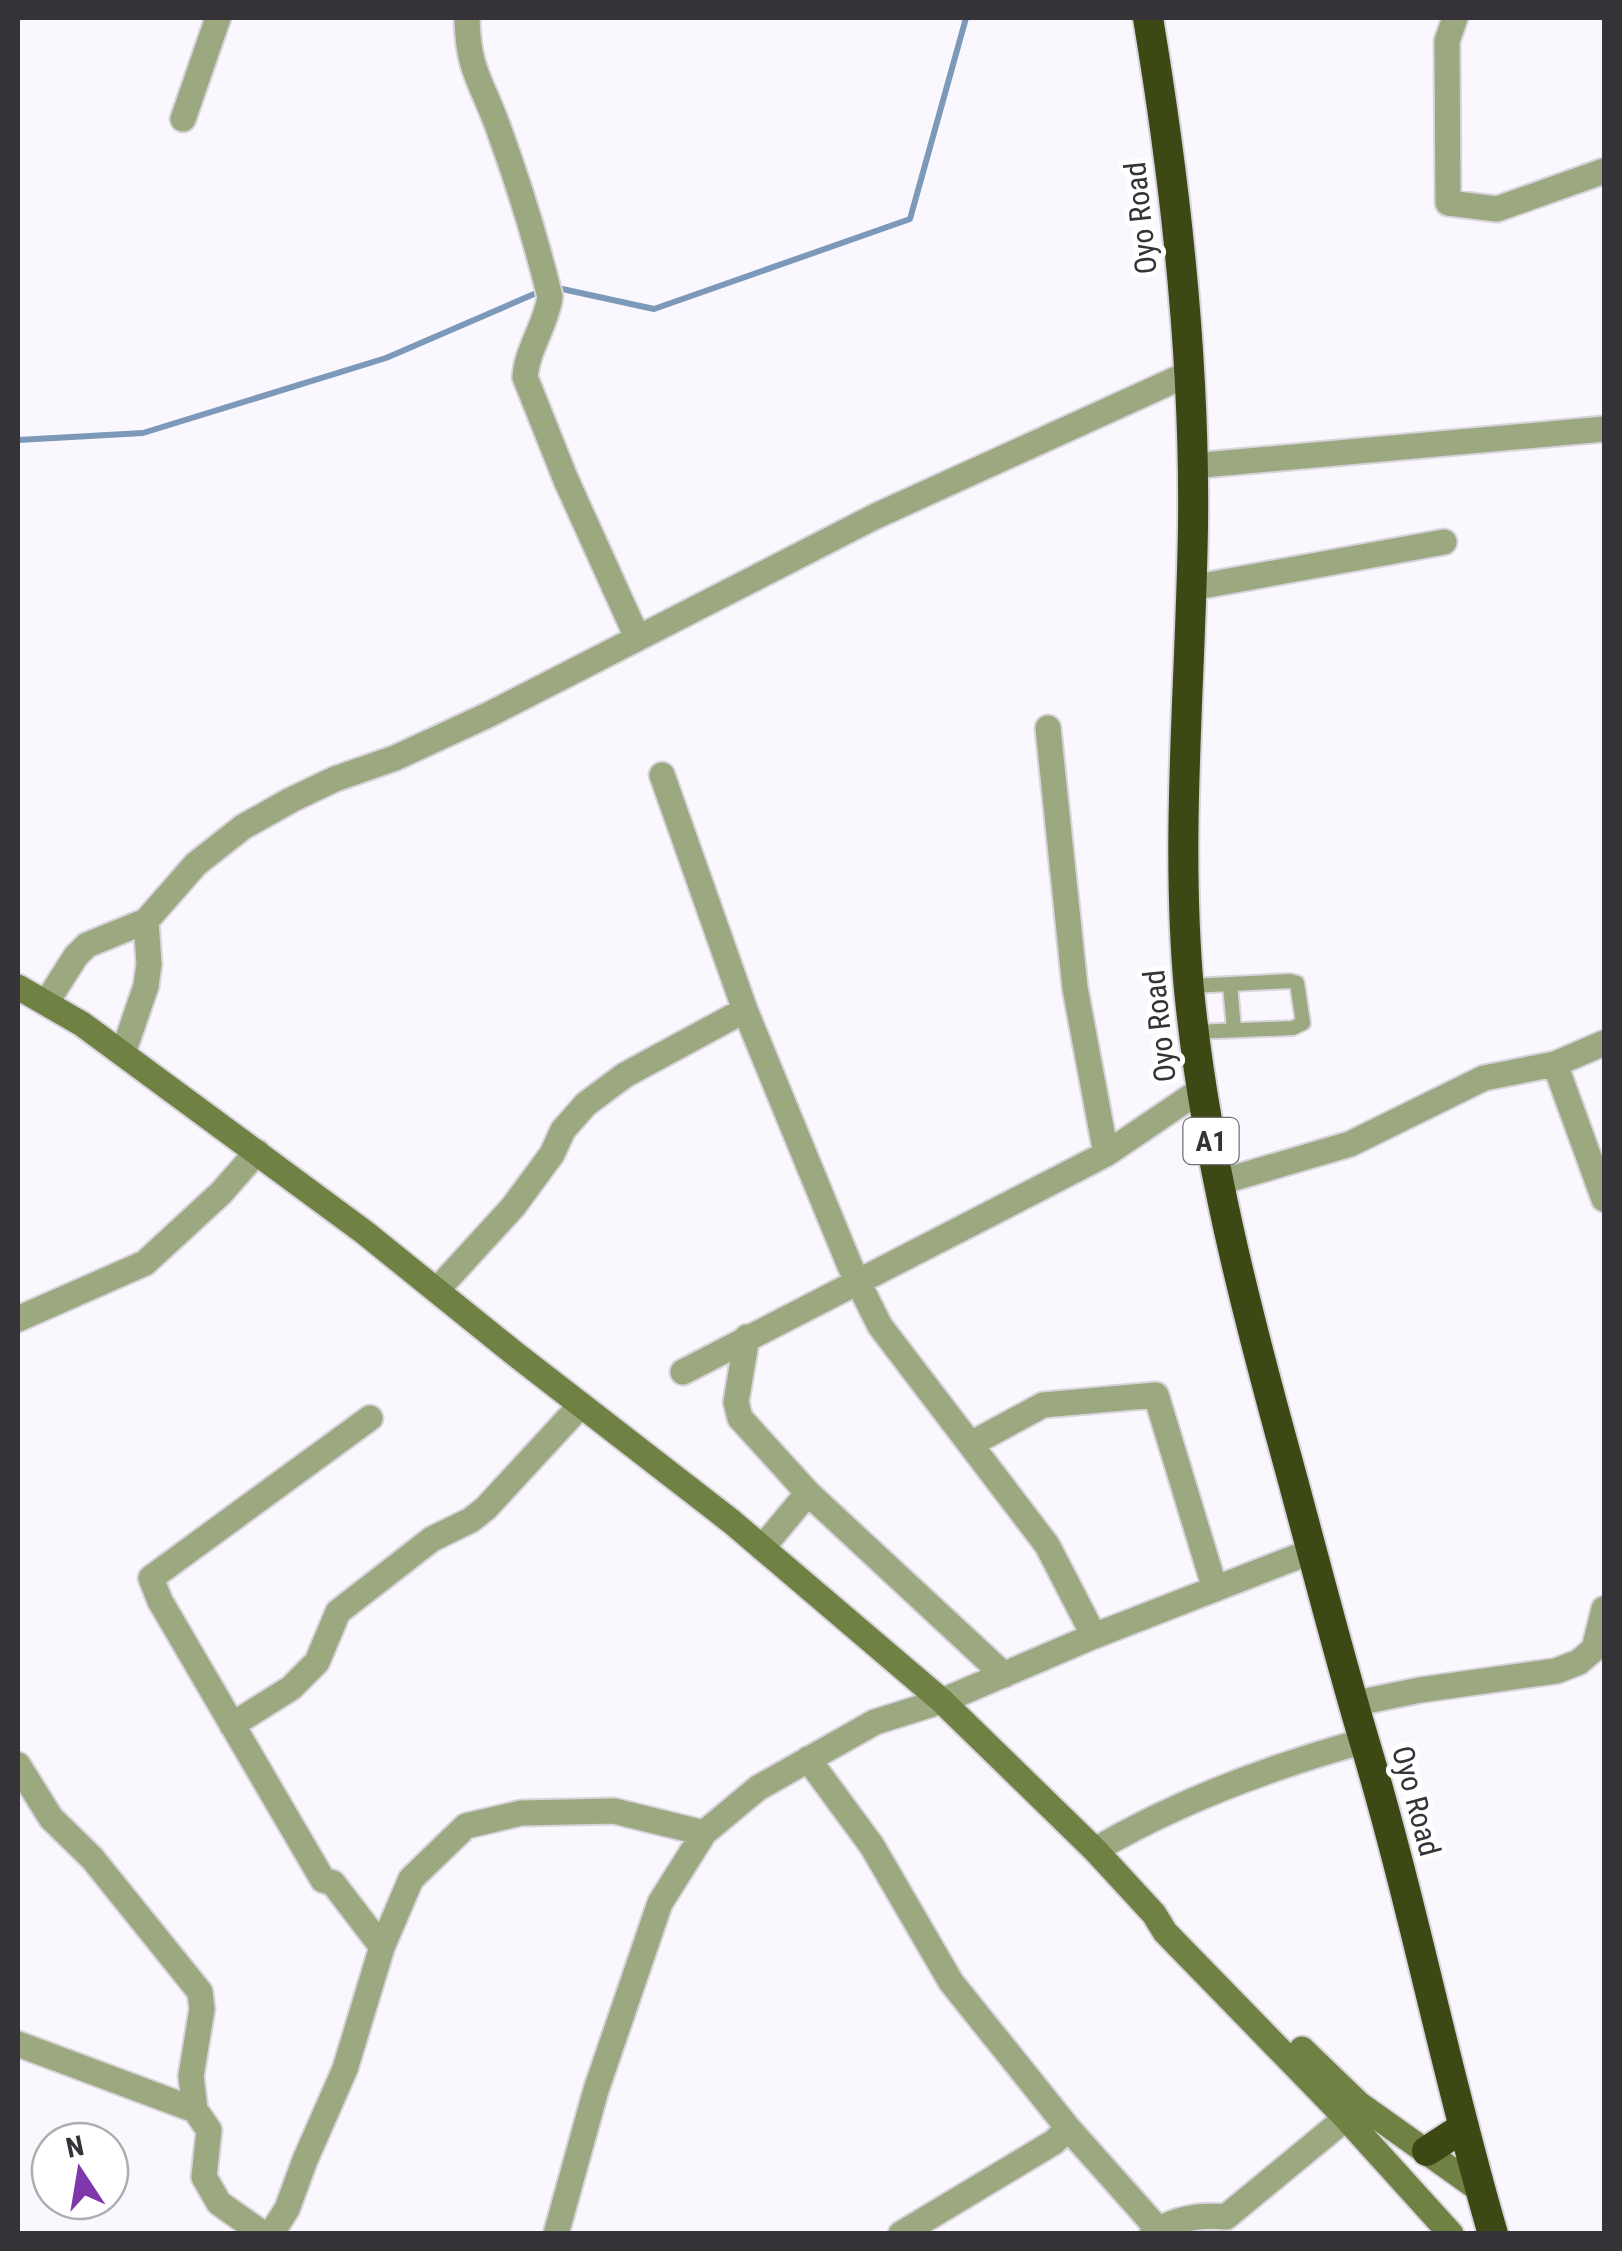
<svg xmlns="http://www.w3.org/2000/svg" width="1622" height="2251" viewBox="0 0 1622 2251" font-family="'Roboto Condensed',sans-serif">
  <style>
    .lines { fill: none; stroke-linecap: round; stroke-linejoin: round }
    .stream { stroke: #7c99ba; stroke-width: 6 }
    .lane-casing { stroke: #d7d4db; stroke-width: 18 }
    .street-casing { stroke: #d7d4db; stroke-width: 29 }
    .secondary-casing { stroke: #d7d4db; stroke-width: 29 }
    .highway-casing { stroke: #d7d4db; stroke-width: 34 }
    .lane { stroke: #9ba880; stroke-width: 14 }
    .street { stroke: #9ba880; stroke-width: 25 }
    .secondary { stroke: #6f8143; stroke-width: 25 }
    .highway { stroke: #3c4914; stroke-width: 30 }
    .labels { text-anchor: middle; stroke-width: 10; stroke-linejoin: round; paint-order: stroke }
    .shield { fill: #fff; stroke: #727074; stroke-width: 2.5 }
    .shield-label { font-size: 28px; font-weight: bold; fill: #353238 }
    .street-label { font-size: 30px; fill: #353238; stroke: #fff }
  </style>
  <rect width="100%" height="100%" fill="#faf7ff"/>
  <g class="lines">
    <!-- stream -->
    <path class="stream" d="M 553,287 L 654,309 L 910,219 L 966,18
      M 18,440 L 143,433 L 386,358 L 541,291"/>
    <!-- lane casing -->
    <g class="lane-casing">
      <path id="lane" d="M 1230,984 L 1234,1030
        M 1189,986 L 1290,981 L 1297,983 L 1303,1023 L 1293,1028 L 1194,1032"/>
    </g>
    <!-- street casing -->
    <g class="street-casing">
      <path id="street" d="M 467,18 C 468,71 481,80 498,127 C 518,182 536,240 550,297 C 546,325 527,349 525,377 L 566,480 L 637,637
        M 1455,18 L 1447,41 L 1448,203 L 1497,209 L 1604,171
        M 183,119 L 218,18
        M 1192,466 L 1604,429
        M 1191,588 L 1444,542
        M 1048,728 L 1075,988 L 1106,1154
        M 46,1003 L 76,956 L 87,945 L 146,921 L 196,864 L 243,827 L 291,800 L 335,779 L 395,758 L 488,715 L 876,516 L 1190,373
        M 745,1010 L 850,1266 L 880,1326 L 1047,1545 L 1094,1636
        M 123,1053 L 146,986 L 149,964 L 146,921
        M 1555,1064 L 1604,1199
        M 1217,1183 L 1350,1144 L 1484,1078 L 1555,1064 L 1604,1043
        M 437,1290 L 513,1207 L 552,1154 L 563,1130 L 586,1104 L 625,1075 L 745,1010 L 662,775
        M 18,1319 L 145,1263 L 221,1193 L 257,1152
        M 747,1337 L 736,1402 L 740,1418 L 808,1493 L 1004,1675
        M 683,1372 L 1106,1154 L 1202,1089
        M 370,1418 L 151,1578 L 160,1601 L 323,1880 L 333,1883 L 382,1947
        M 971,1444 L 1043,1405 L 1156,1395 L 1215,1589
        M 762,1548 L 808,1493
        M 1352,1704 L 1420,1690 L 1556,1671 L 1579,1662 L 1594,1649 L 1604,1609
        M 232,1725 L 291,1688 L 317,1662 L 338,1612 L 432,1539 L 471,1520 L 486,1508 L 581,1405
        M 808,1759 L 872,1846 L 951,1982 L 1068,2128 L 1158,2229
        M 18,1765 L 51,1818 L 92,1858 L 200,1992 L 202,2009 L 191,2076 L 195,2110 L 209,2130 L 204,2177 L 219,2203 L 263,2234
        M 1095,1850 C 1180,1800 1270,1767 1364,1741
        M 18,2044 L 195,2110
        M 271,2234 L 287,2209 L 305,2160 L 345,2069 L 382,1947 L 411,1879 L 466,1826 L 521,1813 L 614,1811 L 704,1833
        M 556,2234 L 596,2090 L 660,1903 L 704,1833 L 758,1788 L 875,1722 L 942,1701 L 1094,1636 L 1312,1551
        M 901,2234 L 1054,2142 L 1068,2128
        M 1152,2234 C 1175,2218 1199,2214 1226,2217 L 1346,2118"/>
    </g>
    <!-- secondary casing -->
    <g class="secondary-casing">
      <path id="secondary" d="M 18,987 L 82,1024 L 364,1232 L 514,1353 L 732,1522 L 942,1701 L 1095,1850 L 1154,1914 L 1165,1932 L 1346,2118 L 1451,2234
        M 1302,2049 L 1359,2104 L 1480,2190"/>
    </g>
    <!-- highway casing -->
    <g class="highway-casing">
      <path id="highway" d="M 1148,18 C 1176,185 1195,355 1193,525 C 1191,679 1175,836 1189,990 C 1205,1152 1246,1310 1289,1466 C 1314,1558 1337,1649 1364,1740 C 1413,1903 1445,2070 1493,2234
        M 1427,2151 L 1464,2127"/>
    </g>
    <!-- lane -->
    <use href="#lane" class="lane"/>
    <!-- street -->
    <use href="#street" class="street"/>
    <!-- secondary -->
    <use href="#secondary" class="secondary"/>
    <!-- highway -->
    <use href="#highway" class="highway"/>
  </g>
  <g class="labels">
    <!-- shield labels -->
    <rect class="shield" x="1183.5" y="1118" width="55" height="46" rx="8"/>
    <g class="shield-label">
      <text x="1211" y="1151">A1</text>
    </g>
    <!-- street labels -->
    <g class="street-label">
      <text transform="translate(1141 218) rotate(-96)" y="10">Oyo Road</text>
      <text transform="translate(1160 1026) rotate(-96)" y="10">Oyo Road</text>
      <text transform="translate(1416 1801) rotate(75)" y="10">Oyo Road</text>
    </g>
  </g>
  <!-- border -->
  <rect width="1622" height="2251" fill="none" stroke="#353238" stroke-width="40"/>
  <!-- north arrow -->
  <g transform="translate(80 2171) rotate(348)"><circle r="48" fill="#ffffff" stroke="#aeadaf" stroke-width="2.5"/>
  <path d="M0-8L18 38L0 25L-18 38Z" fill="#7f38ab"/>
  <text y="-15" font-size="28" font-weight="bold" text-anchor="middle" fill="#353238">N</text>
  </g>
</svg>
